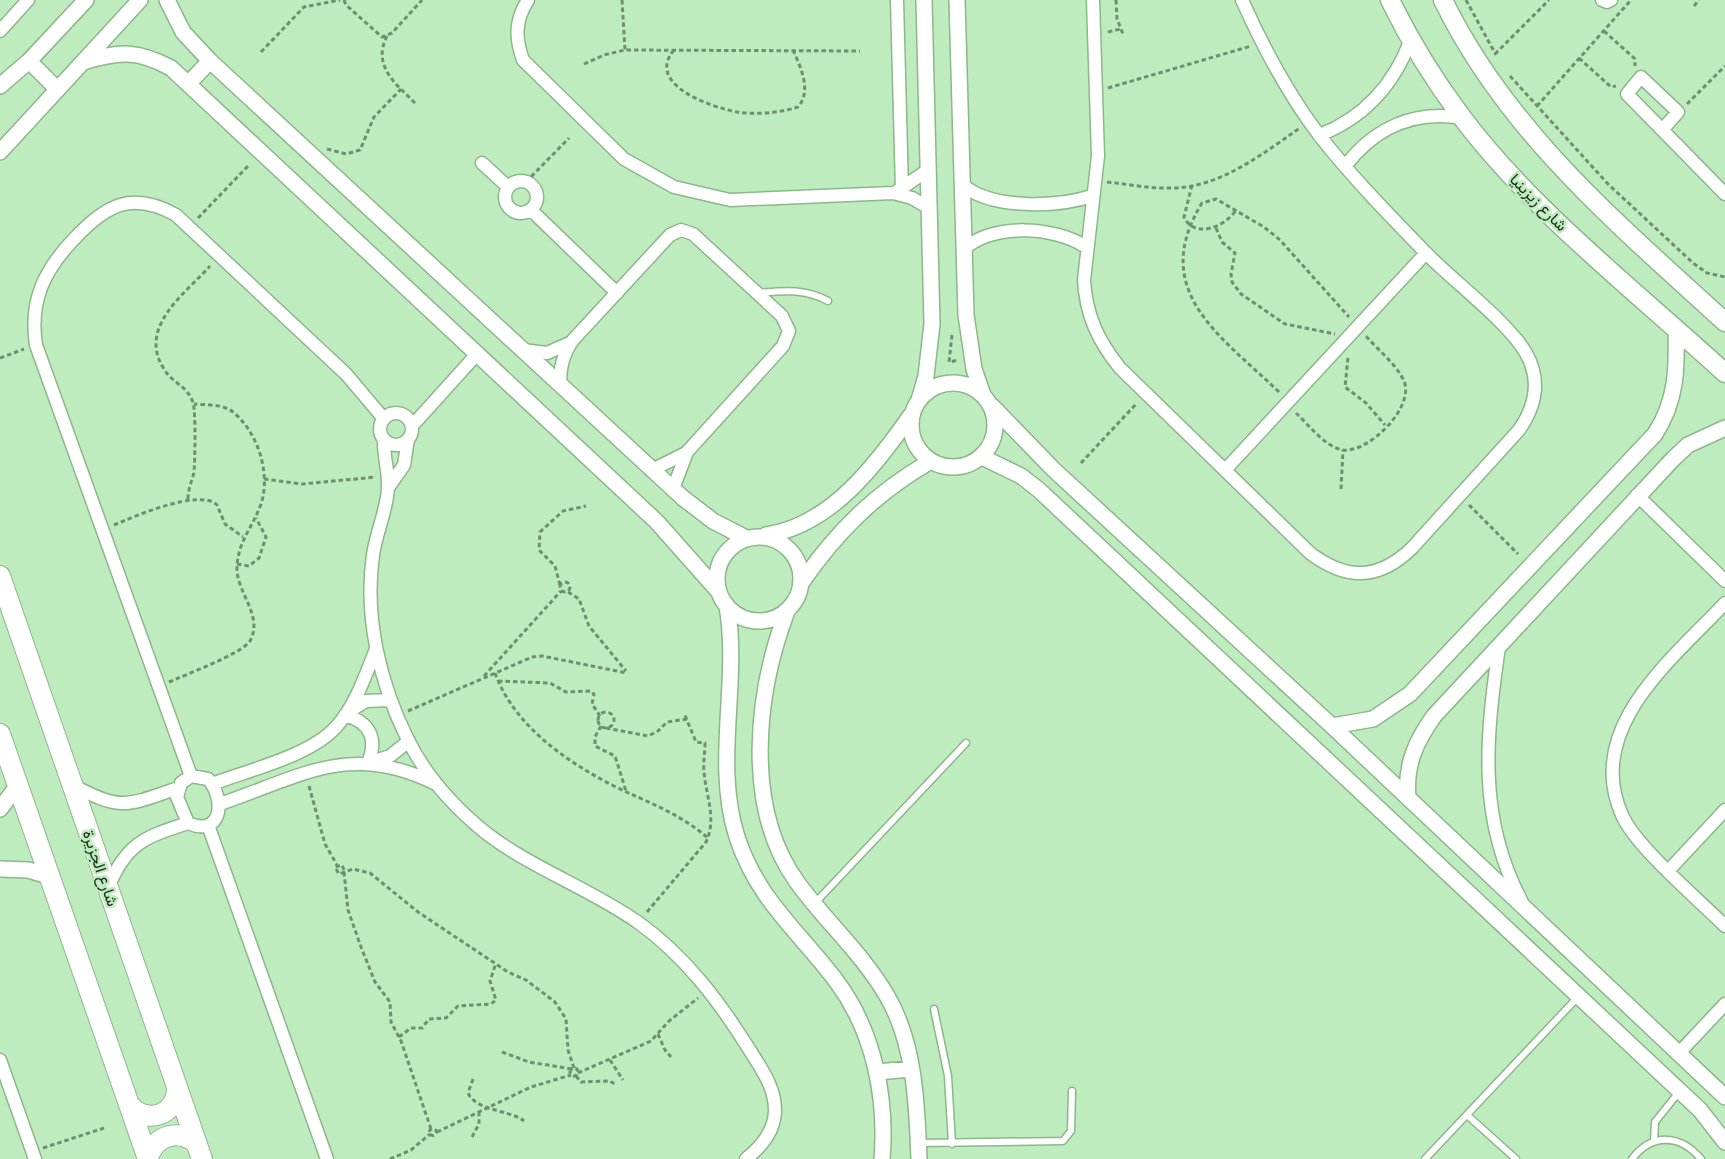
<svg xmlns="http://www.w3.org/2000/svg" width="1725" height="1159" viewBox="0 0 1725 1159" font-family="Ubuntu,Vazirmatn,sans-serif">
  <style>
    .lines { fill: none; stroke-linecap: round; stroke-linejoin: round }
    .service-casing { stroke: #8cb78b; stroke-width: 9 }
    .minor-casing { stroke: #8cb78b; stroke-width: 15 }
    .tertiary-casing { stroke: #8cb78b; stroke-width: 18 }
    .secondary-casing { stroke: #8cb78b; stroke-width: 21 }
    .primary-casing { stroke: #8cb78b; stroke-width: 22 }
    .path { stroke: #6f8f6f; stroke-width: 3; stroke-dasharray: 4.5 3; stroke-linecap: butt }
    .service { stroke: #fff; stroke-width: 6 }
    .minor { stroke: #fff; stroke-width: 12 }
    .tertiary { stroke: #fff; stroke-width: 15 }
    .secondary { stroke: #fff; stroke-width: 18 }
    .primary { stroke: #fff; stroke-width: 20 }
    .labels { text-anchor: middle; stroke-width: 5; stroke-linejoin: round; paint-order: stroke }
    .street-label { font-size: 16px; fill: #1a2b1a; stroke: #bfecbe }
  </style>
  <rect width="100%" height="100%" fill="#bfecbe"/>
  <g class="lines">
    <!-- service casing -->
    <g class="service-casing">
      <path id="service" d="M 757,293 C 783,291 804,288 828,301
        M 815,903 L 966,743
        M 934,1009 L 948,1076 L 952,1144
        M 1467,1115 L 1516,1159
        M 1654,1141 L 1655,1122 L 1679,1092
        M 919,1143 L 1063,1141 L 1071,1131 L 1072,1091
        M 1425,1159 L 1578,997
        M 1632,1159 C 1652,1133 1680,1134 1701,1159"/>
    </g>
    <!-- minor casing -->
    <g class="minor-casing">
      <path id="minor" d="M 528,0 C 515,20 515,38 523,60 L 624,159 L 674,187 L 730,200 L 893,193 L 912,198 L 929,208
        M 897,0 L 902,190
        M 1093,0 L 1098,156 L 1084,280 C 1086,315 1098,341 1120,368 L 1310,553 C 1347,581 1379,580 1412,548 L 1519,430 C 1536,406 1541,380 1526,353 C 1508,322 1453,281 1426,253 C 1390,216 1351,176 1319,135 C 1288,94 1263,47 1242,0
        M 1602,0 L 1607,2 L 1611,0
        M 0,31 L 28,0
        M 1663,129 L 1678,112 L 1641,77 L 1627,94 L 1725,194
        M 1320,135 C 1365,117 1394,85 1411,39
        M 482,163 L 508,187
        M 1346,165 C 1375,128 1414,110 1462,118
        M505 197a16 16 0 1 1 32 0a16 16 0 1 1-32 0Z
        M 962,184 C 990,210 1058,207 1092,196
        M 896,192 L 928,170
        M 531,210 L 617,293
        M 964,249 C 994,223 1054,226 1086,247
        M 523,350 L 547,353 L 570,343
        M 560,385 C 560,367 563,354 573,340 L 670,235 L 681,230 L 693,234 L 782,316 L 789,331 L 783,346 L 687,452 L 673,489
        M380 429a16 16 0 1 1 32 0a16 16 0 1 1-32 0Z
        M 412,426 L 477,354
        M 384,439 C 383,455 389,472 388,488 C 387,510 376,533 373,555 C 364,617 380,684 408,740 C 426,776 455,808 486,833 C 533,869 591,889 639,923 C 685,956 719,1001 749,1049 C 761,1068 775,1087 775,1110 C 775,1131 761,1147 746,1159
        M 1226,469 L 1426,253
        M 652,470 L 686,453
        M 388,488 L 404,465 L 408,439
        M 1637,495 L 1725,581
        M 1725,603 C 1673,659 1583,728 1622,815 C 1636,847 1698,899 1725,926
        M 1499,647 C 1486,737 1477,818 1522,902
        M 350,711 L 366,701 L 390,700
        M 345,715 C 370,722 378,739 368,763
        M 372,762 L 390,756 L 409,741
        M 191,776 L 36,345 C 29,300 45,269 75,238 C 107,204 132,191 176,215 L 346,374 L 384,419
        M 191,776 L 208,779 C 226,799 222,838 188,823 L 177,797 L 181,783 Z
        M 212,784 C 249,770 310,756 336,727 C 356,705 365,676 376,649
        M 72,785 C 122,811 126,806 178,788
        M 220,804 C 302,776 351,741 436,784
        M 208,825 L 327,1159
        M 1669,870 L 1725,810
        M 108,888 C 126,843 145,837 188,823
        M 1680,1052 L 1725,1004
        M 0,1060 L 35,1159"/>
    </g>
    <!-- tertiary casing -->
    <g class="tertiary-casing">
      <path id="tertiary" d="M 167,0 L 183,32 L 210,61 L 683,498 L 713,521 L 746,538
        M 957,0 L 966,315 L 974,369 L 983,395
        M 29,61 L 57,89
        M 83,62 C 119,51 138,50 171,68 L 657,522 L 719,592
        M 188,84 L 210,61
        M 0,86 L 29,61 L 86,0
        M 0,152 L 140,0
        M911 425a42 42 0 1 1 84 0a42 42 0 1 1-84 0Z
        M 919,400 L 926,376 L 932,324 L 924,0
        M 992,406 L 1053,469 L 1332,726 L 1725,1097
        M 982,457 L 1021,476 L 1039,490 L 1700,1110 L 1725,1142
        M 766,535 C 830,526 876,465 911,415
        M717 579a42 42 0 1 1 84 0a42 42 0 1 1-84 0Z
        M 802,582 C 837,531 877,492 931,461
        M 727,606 C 740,683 713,762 737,837 C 758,901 799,931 837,982 C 874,1032 887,1098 882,1159
        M 787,611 C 756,693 743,807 797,882 C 825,921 863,954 887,996 C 915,1043 917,1106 919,1159
        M 1332,726 L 1373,719 L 1410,694 L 1655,434 C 1677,400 1677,368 1676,329
        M 1408,797 C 1405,765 1416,741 1434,716 L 1673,459 L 1688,445 L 1725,428
        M 0,809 L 18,785
        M 0,869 L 28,870 L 49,876
        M 877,1072 L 911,1069"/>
    </g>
    <!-- secondary casing -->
    <g class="secondary-casing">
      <path id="secondary" d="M 1390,0 C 1410,41 1434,80 1461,116 C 1530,209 1639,294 1725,373
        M 1443,0 C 1507,132 1619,225 1725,322"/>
    </g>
    <!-- primary casing -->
    <g class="primary-casing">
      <path id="primary" d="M 0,576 L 202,1159
        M 0,734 L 148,1159
        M 129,1104 C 146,1126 177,1115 177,1088
        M 148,1157 C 156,1135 179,1128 197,1144"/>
    </g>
    <!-- path -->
    <path class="path" d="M 344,0 L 346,5 L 382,37 L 392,33 L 422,0
      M 622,0 L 625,50
      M 1116,0 L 1117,19 L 1123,34
      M 1466,0 L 1496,55
      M 1694,6 L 1699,0
      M 1604,31 L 1635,59 L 1635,66
      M 1108,32 L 1120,29
      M 387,36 C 372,66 395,83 415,103
      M 674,50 C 645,84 710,107 737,112 C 755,115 780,113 798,107 C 812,91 801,68 793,50
      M 261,52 L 304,7 L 340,0
      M 1495,54 L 1549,0
      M 1579,58 L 1611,87 L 1616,86
      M 584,64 L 604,55 L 625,50 L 860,51
      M 1510,76 L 1608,184 L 1693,263 L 1707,273 L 1725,277
      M 1108,88 L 1251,46
      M 1687,104 L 1725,66
      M 1537,106 L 1631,0
      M 327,149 L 346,154 L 360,150 L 374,117 L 401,89
      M 526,182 L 569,138
      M 1107,182 C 1128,184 1150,189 1171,188 C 1220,188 1262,154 1300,128
      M 1192,185 L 1184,217 C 1195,240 1226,226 1236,210
      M 198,218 L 248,166
      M 1216,228 L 1222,242 L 1235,253 L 1231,274 L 1232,282 L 1241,294 L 1285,324 L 1335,334
      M 952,335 L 949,362 L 959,360
      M 0,358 L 24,349
      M 1348,358 L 1345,387 L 1366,403 L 1385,425
      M 1279,392 C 1221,336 1148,291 1202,203 L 1216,199 L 1264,227 L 1280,240 L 1349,317
      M 1296,413 C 1309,425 1325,447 1343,450 C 1369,453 1415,407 1404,381 C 1397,365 1377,349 1365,335
      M 1081,463 L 1137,403
      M 264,479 L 302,484 L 376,477
      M 1341,489 L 1343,450
      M 188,499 C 188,489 192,481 194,472 C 195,462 196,412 193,403 C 189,387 172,383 164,369 C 137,327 185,294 210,266
      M 1469,505 L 1518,554
      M 114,525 C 135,516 200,488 217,505 L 225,524 L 243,537
      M 237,564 L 249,566 L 259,558 L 266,537 L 256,518
      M560 587a5 5 0 1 1 10 0a5 5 0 1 1-10 0Z
      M 560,585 L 555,566 L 539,550 L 540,532 L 563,511 L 586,506
      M 568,592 L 579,599 L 589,626 L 626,671
      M 495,673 C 514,725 564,760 612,785 C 648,803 676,811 708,838
      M 484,676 L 561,591
      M 498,681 L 550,683 L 566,692 L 591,691 L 594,694 L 592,704 L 600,716
      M 169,682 C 185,675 243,653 250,641 C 264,616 236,592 237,567 C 238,541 253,527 261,504 C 271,474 258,432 233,412 C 223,404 206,405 194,404
      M 408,711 L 532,657 L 542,656 L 627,673
      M598 720a8 8 0 1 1 16 0a8 8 0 1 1-16 0Z
      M 601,726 L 595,737 L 595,746 L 615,756 L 626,791
      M 606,728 L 648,736 L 658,731 L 667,722 L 687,719
      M 309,786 L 325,844 L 337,865
      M 344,870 L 342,865 L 335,867 L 339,874 L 353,869 L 370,873 L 418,912 L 508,972 L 526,980 L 555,1002 L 566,1019 L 568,1050 L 574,1068
      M 344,872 L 348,910 L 361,947 L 375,982 L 390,1002 L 391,1022 L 401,1041 L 431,1129
      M 647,912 L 706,842 C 717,819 706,796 704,772 C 703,763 705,753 705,743 L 696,742 L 684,713
      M 658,1034 L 665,1050 L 671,1057
      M 399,1037 L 411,1028 L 422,1028 L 429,1019 L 446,1018 L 458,1006 L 491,1004 L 496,1000 L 490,981 L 496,963
      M 502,1052 L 529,1062 L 572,1069
      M 610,1060 L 623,1080
      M570 1072a4 4 0 1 1 8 0a4 4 0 1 1-8 0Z
      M 578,1073 L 651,1041 L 669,1021 L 698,998
      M 576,1076 L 581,1082 L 610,1081 L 616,1085
      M 473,1079 L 468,1093 C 476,1111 510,1110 524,1121
      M429.5 1132a3.5 3.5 0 1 1 7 0a3.5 3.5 0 1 1-7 0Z
      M 437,1132 L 531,1087 L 571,1075
      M 472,1137 L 479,1124 L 479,1111
      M 43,1148 L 104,1128
      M 390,1159 L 411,1150 L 430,1134"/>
    <!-- service -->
    <use href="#service" class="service"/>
    <!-- minor -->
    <use href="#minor" class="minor"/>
    <!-- tertiary -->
    <use href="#tertiary" class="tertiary"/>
    <!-- secondary -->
    <use href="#secondary" class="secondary"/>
    <!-- primary -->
    <use href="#primary" class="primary"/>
  </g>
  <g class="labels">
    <!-- street labels -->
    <g class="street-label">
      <text transform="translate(1539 202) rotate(45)" y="6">شارع زيزينيا</text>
      <text transform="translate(101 868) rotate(71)" y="6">شارع الجزيرة</text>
    </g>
  </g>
</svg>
